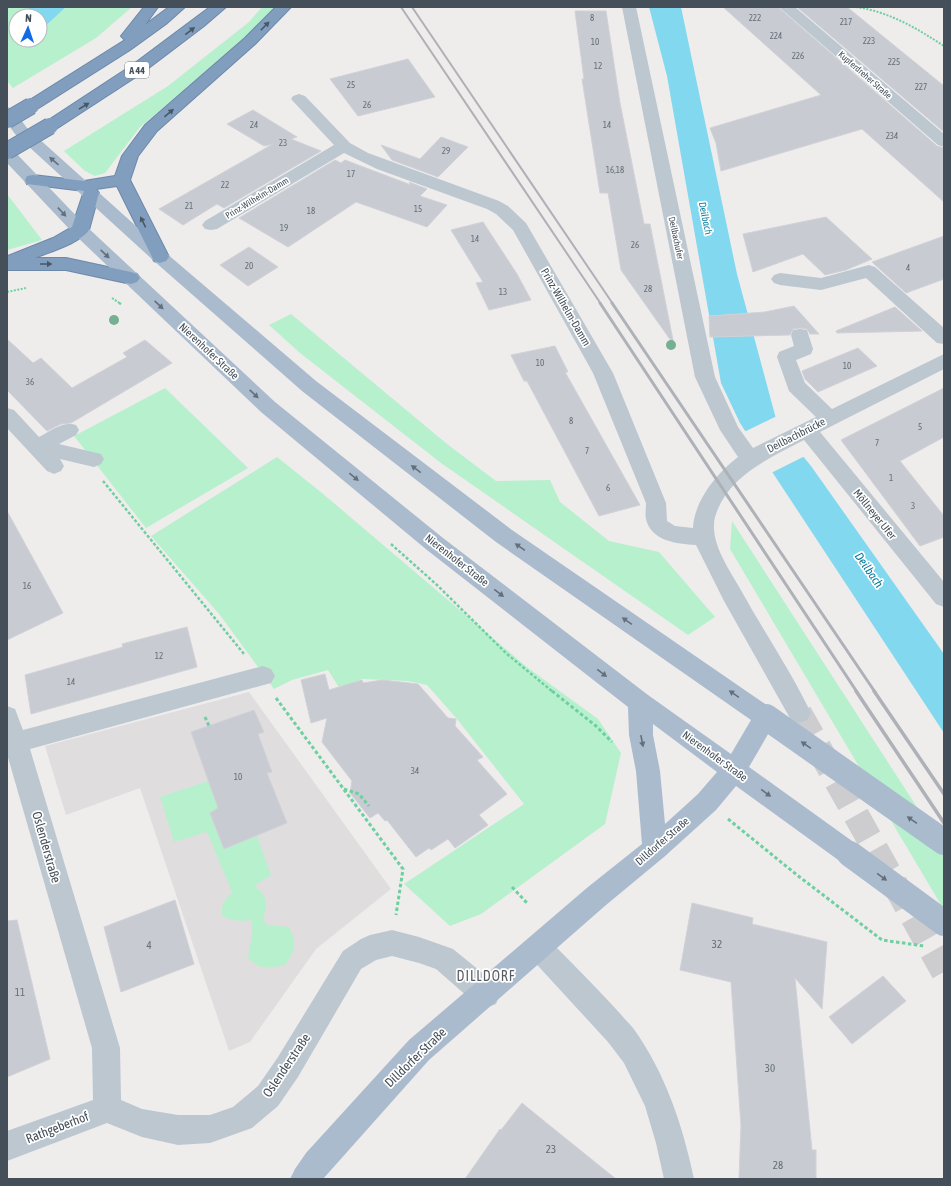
<svg xmlns="http://www.w3.org/2000/svg" width="951" height="1186" viewBox="0 0 951 1186" font-family="'Asap Condensed',sans-serif">
  <style>
    .education { fill: #e0ddde }
    .green { fill: #b7f0cd }
    .water { fill: #82d8ef }
    .pier { fill: #efecec }
    .building { fill: #c8cbd1; stroke: #d0d2d8 }
    .lines { fill: none; stroke-linecap: round; stroke-linejoin: round }
    .minor-tunnel { stroke: #cdcdcf; stroke-width: 26; stroke-dasharray: 26 13; stroke-linecap: butt }
    .highway-casing { stroke: #6c89aa; stroke-width: 2 }
    .path-far2 { stroke: #6ecfa0; stroke-width: 2; stroke-dasharray: 2 1.5; stroke-linecap: butt }
    .path-far1 { stroke: #6ecfa0; stroke-width: 2.5; stroke-dasharray: 3 2; stroke-linecap: butt }
    .path { stroke: #6ecfa0; stroke-width: 3; stroke-dasharray: 3.5 2.5; stroke-linecap: butt }
    .minor { fill: #bcc7d0; fill-rule: evenodd }
    .major { fill: #aabbcd; fill-rule: evenodd }
    .highway { fill: #819ebe; fill-rule: evenodd }
    .rail-far2 { stroke: #aeb1b7; stroke-width: 2 }
    .rail-far1 { stroke: #aeb1b7; stroke-width: 3 }
    .rail { stroke: #aeb1b7; stroke-width: 3.5 }
    .highway-bridge-casing { stroke: #6c89aa; stroke-width: 18; stroke-linecap: butt }
    .major-bridge { stroke: #aabbcd; stroke-width: 26 }
    .highway-bridge { stroke: #819ebe; stroke-width: 16 }
    .tree { fill: #75b092 }
    .oneway { fill: #4a5764 }
    .oneway2 { fill: #636f7c }
    .labels { text-anchor: middle; stroke-width: 3.5; stroke-linejoin: round; paint-order: stroke }
    .number-label { font-size: 9px; fill: #656e78 }
    .far-street-label { font-size: 9px; fill: #444f5a; stroke: #fff }
    .shield { fill: #fff; stroke: #7c848c; stroke-width: 1 }
    .shield-label { font-size: 10px; font-weight: bold; fill: #444f5a }
    .far-water-label { font-size: 10px; font-style: italic; fill: #077b9c; stroke: #fff }
    .street-label { font-size: 11px; fill: #444f5a; stroke: #fff }
    .near-number-label { font-size: 11px; fill: #656e78 }
    .water-label { font-size: 12px; font-style: italic; fill: #077b9c; stroke: #fff }
    .near-street-label { font-size: 13px; fill: #444f5a; stroke: #fff }
    .near-neighbourhood-label { font-size: 14px; letter-spacing: 1px; fill: #595c61; stroke: #fff }
  </style>
  <rect width="100%" height="100%" fill="#efecec"/>
  <!-- education -->
  <path class="education" d="M 249,692 L 391,889 L 316,949 L 250,1042 L 229,1051 L 140,788 L 66,815 L 45,746 Z"/>
  <!-- green -->
  <path class="green" d="M 7,7 L 30,7 L 22,16 L 16,16 L 16,22 L 12,27 L 16,31 L 16,40 L 40,40 L 40,31 L 66,7 L 132,7 L 96,38 L 13,88 L 7,81 Z
    M 262,7 L 275,7 L 260,24 L 197,80 L 140,127 L 105,173 L 95,176 L 85,171 L 64,151 L 168,86 L 249,22 Z
    M 7,194 L 42,240 L 7,250 Z
    M 291,314 L 447,444 L 496,481 L 550,480 L 560,502 L 609,541 L 659,552 L 715,617 L 688,635 L 441,463 L 300,353 L 269,325 Z
    M 165,388 L 248,468 L 146,528 L 74,436 Z
    M 277,457 L 322,493 L 528,668 L 598,719 L 621,753 L 605,824 L 481,914 L 450,926 L 404,884 L 524,804 L 457,719 L 427,685 L 408,681 L 362,679 L 340,689 L 328,670 L 292,680 L 274,689 L 220,615 L 151,536 Z
    M 732,521 L 944,849 L 944,910 L 730,549 Z
    M 208,781 L 218,808 L 210,814 L 224,849 L 257,836 L 271,875 L 254,886 C 268,896 268,903 263,919 L 267,925 L 289,927 C 298,944 295,950 285,965 C 268,968 261,971 248,958 C 249,945 255,932 251,920 C 239,921 230,922 221,914 L 223,903 L 232,892 L 207,832 L 174,842 L 160,797 Z"/>
  <!-- water -->
  <path class="water" d="M 30,7 L 66,7 L 40,31 L 40,16 L 22,16 Z
    M 649,7 L 681,7 L 737,274 L 778,426 L 811,466 L 944,654 L 944,733 L 740,423 L 721,383 L 667,76 Z"/>
  <!-- pier -->
  <path class="pier" d="M 777,416 L 779,425 L 805,456 L 771,473 L 744,432 Z"/>
  <!-- building -->
  <path class="building" d="M 723,7 L 778,7 L 937,146 L 944,148 L 944,202 L 862,129 L 721,171 L 716,143 L 710,128 L 821,95 Z
    M 797,7 L 847,7 L 944,86 L 944,132 Z
    M 575,11 L 606,11 L 620,103 L 644,224 L 650,224 L 674,345 L 621,270 L 608,193 L 600,193 L 582,79 L 584,79 Z
    M 408,59 L 435,97 L 358,116 L 330,79 Z
    M 253,110 L 297,137 L 291,139 L 321,151 L 224,208 L 217,204 L 183,225 L 159,209 L 273,144 L 264,146 L 227,124 Z
    M 441,137 L 468,147 L 438,177 L 392,160 L 381,145 L 420,159 Z
    M 335,160 L 341,163 L 345,160 L 411,185 L 409,182 L 427,189 L 420,196 L 447,205 L 427,227 L 356,202 L 288,247 L 239,218 Z
    M 826,217 L 872,259 L 846,270 L 825,275 L 803,254 L 753,272 L 743,234 Z
    M 483,222 L 517,274 L 531,300 L 489,310 L 476,283 L 483,282 L 451,230 Z
    M 944,236 L 944,279 L 906,293 L 872,262 Z
    M 249,247 L 278,267 L 248,286 L 220,265 Z
    M 794,306 L 819,334 L 810,334 L 807,329 L 800,328 L 793,329 L 790,335 L 710,337 L 709,316 L 765,312 Z
    M 895,307 L 922,331 L 837,333 L 836,331 Z
    M 7,339 L 33,363 L 41,358 L 72,388 L 127,357 L 123,353 L 145,340 L 172,363 L 71,423 L 61,424 L 47,431 L 7,390 Z
    M 555,346 L 568,372 L 565,372 L 640,505 L 599,516 L 527,381 L 524,381 L 511,355 Z
    M 858,348 L 877,366 L 818,392 L 805,379 L 802,371 Z
    M 944,388 L 944,437 L 900,461 L 944,516 L 944,537 L 920,546 L 841,440 Z
    M 7,511 L 63,613 L 7,640 Z
    M 187,627 L 197,667 L 31,714 L 25,675 L 123,647 L 122,644 Z
    M 325,674 L 329,690 L 362,680 L 363,683 L 382,680 L 418,684 L 448,718 L 456,719 L 455,726 L 483,757 L 477,760 L 507,794 L 479,815 L 488,825 L 455,848 L 448,839 L 431,850 L 429,848 L 416,857 L 387,820 L 385,821 L 378,813 L 370,818 L 350,793 L 352,781 L 322,742 L 327,718 L 311,723 L 301,680 Z
    M 254,710 L 264,732 L 258,734 L 272,772 L 267,773 L 287,823 L 224,849 L 210,813 L 218,808 L 191,732 Z
    M 175,900 L 194,964 L 121,992 L 104,927 Z
    M 692,903 L 753,918 L 752,924 L 827,942 L 822,1009 L 795,978 L 812,1150 L 816,1150 L 816,1179 L 739,1179 L 741,1126 L 731,982 L 680,970 Z
    M 17,920 L 50,1059 L 7,1077 L 7,921 Z
    M 883,976 L 906,1001 L 852,1044 L 829,1017 Z
    M 522,1103 L 544,1121 L 616,1179 L 465,1179 L 500,1129 L 501,1130 Z"/>
  <g class="lines">
    <!-- minor-tunnel -->
    <path class="minor-tunnel" d="M 799,713 L 944,972"/>
    <!-- highway casing -->
    <g class="highway-casing">
      <path id="highway" d="M 144,7 L 158,7 L 145,25 L 169,7 L 185,7 L 166,24 L 130,50 L 37,109 L 31,111 L 25,109 L 23,106 L 25,103 L 125,40 L 121,36 Z
        M 210,7 L 226,7 L 204,26 L 142,73 L 56,129 L 50,131 L 44,129 L 42,126 L 44,123 L 131,66 Z
        M 276,7 L 291,7 L 255,44 L 157,131 L 138,156 L 130,180 L 169,257 L 166,261 L 160,263 L 154,261 L 117,186 L 96,189 L 99,193 L 89,230 C 80,243 49,252 35,258 L 66,258 L 131,272 L 137,274 L 140,278 L 137,282 L 131,284 L 66,270 L 7,270 L 8,256 L 53,238 L 72,227 L 84,191 L 27,184 L 25,180 L 27,176 L 33,175 L 84,181 L 115,176 L 122,156 L 145,125 L 245,38 Z"/>
    </g>
    <!-- path-far2 -->
    <path class="path-far2" d="M 856,7 C 890,12 916,28 944,46
      M 7,292 L 26,288
      M 112,298 L 121,304"/>
    <!-- path-far1 -->
    <path class="path-far1" d="M 119,303 L 121,304
      M 103,481 L 244,654
      M 391,544 L 437,585 L 507,654 L 553,692"/>
    <!-- path -->
    <path class="path" d="M 552,691 L 596,726 L 612,742
      M 276,698 L 403,869 L 396,915
      M 205,717 L 209,726
      M 344,789 L 359,794 L 369,806
      M 728,819 L 797,875 L 882,940 L 924,946
      M 512,887 L 527,903"/>
    <!-- minor -->
    <path class="minor" d="M 622,7 L 636,7 L 715,377 L 738,427 L 753,448 L 816,417 L 789,391 L 777,357 L 779,352 L 794,346 L 791,335 L 793,330 L 800,329 L 807,330 L 813,349 L 811,354 L 796,360 L 805,383 L 832,409 L 944,354 L 944,369 L 820,432 L 944,582 L 944,607 L 936,604 L 804,440 C 770,458 727,476 715,517 C 713,525 714,533 716,541 C 721,559 733,576 742,592 C 764,632 791,671 811,713 L 807,720 L 799,723 L 791,720 L 724,601 L 696,545 C 677,544 651,541 646,519 C 645,514 646,508 646,503 L 593,373 L 513,230 L 496,214 L 487,209 L 377,169 L 344,153 L 217,229 L 211,230 L 205,229 L 202,225 L 205,221 L 334,145 L 291,99 L 293,96 L 299,94 L 305,96 L 350,143 L 368,153 L 499,201 L 508,206 L 526,223 L 613,373 L 666,503 L 667,521 L 675,526 L 693,528 C 694,501 717,473 738,457 L 720,430 L 695,377 Z
      M 779,7 L 795,7 L 944,134 L 944,147 L 938,145 Z
      M 869,265 L 875,267 L 944,328 L 944,344 L 937,343 L 866,278 L 821,290 L 780,285 L 774,283 L 771,279 L 774,275 L 780,273 L 821,278 Z
      M 7,408 L 14,410 L 39,437 C 51,431 63,421 76,425 L 79,430 L 76,435 L 59,444 L 101,454 L 104,459 L 101,464 L 94,467 L 60,459 L 64,466 L 61,471 L 54,474 L 47,471 L 7,428 Z
      M 263,666 L 271,669 L 275,676 L 271,683 L 30,749 L 120,1048 L 121,1100 L 142,1109 L 178,1115 L 210,1115 L 233,1107 L 258,1086 L 278,1057 L 343,951 L 361,939 L 370,935 L 392,930 L 419,937 L 453,949 L 496,984 L 500,994 L 496,1004 L 486,1008 L 476,1004 L 436,969 L 419,963 L 392,956 L 376,960 L 361,969 L 298,1077 L 278,1106 L 252,1128 L 210,1143 L 178,1145 L 142,1137 L 107,1123 L 7,1161 L 7,1131 L 93,1100 L 92,1048 L 7,754 L 7,706 L 15,709 L 23,730 Z
      M 538,934 L 547,938 C 570,961 593,984 615,1008 C 621,1015 627,1021 633,1028 C 665,1072 683,1126 694,1179 L 664,1179 L 656,1143 L 645,1106 L 624,1063 L 608,1042 L 529,956 L 525,947 L 529,938 Z"/>
    <!-- major -->
    <path class="major" d="M 7,107 L 13,109 L 27,128 L 166,253 L 316,381 L 512,530 L 774,710 L 778,717 L 749,767 L 859,846 L 863,854 L 859,862 L 850,866 L 841,862 L 736,786 L 716,810 L 664,857 L 606,905 L 429,1060 L 323,1179 L 290,1179 L 295,1169 L 306,1153 L 409,1040 L 588,887 L 642,844 L 636,771 L 629,735 L 628,707 L 427,550 L 261,412 L 74,234 L 7,163 L 7,148 L 13,150 L 86,226 L 275,402 L 443,538 L 648,695 L 731,754 L 751,720 L 496,542 L 302,391 L 154,261 L 15,134 L 7,123 ZM 653,724 L 717,772 L 698,794 L 665,824 L 660,771 L 653,735 Z"/>
    <!-- highway -->
    <use href="#highway" class="highway"/>
    <!-- rail-far2 -->
    <path class="rail-far2" d="M 401,7 L 601,304
      M 412,7 L 613,304"/>
    <!-- rail-far1 -->
    <path class="rail-far1" d="M 600,303 L 857,692
      M 612,303 L 875,692"/>
    <!-- rail -->
    <path class="rail" d="M 856,691 L 944,823
      M 874,691 L 944,794"/>
    <!-- highway-bridge casing -->
    <g class="highway-bridge-casing">
      <path id="highway-bridge" d="M 7,120 L 31,106
        M 7,151 L 50,126"/>
    </g>
    <!-- major-bridge -->
    <path class="major-bridge" d="M 766,717 L 944,842
      M 850,854 L 944,923"/>
    <!-- highway-bridge -->
    <use href="#highway-bridge" class="highway-bridge"/>
  </g>
  <!-- trees -->
  <g class="tree">
    <circle cx="114" cy="320" r="5"/>
    <circle cx="671" cy="345" r="5"/>
  </g>
  <!-- one-way arrows -->
  <defs><path id="oneway-solid" d="M-6-.8H1V-3.2L6.5 0L1 3.2V.8H-6Z"/></defs>
  <g class="oneway">
    <use href="#oneway-solid" transform="translate(265 26) rotate(-45)"/>
    <use href="#oneway-solid" transform="translate(190 31) rotate(-38)"/>
    <use href="#oneway-solid" transform="translate(84 106) rotate(-31)"/>
    <use href="#oneway-solid" transform="translate(169 113) rotate(-40)"/>
    <use href="#oneway-solid" transform="translate(143 222) rotate(-116)"/>
    <use href="#oneway-solid" transform="translate(46 264)"/>
  </g>
  <g class="oneway2">
    <use href="#oneway-solid" transform="translate(54 161) rotate(-139)"/>
    <use href="#oneway-solid" transform="translate(62 212) rotate(47)"/>
    <use href="#oneway-solid" transform="translate(105 254) rotate(43)"/>
    <use href="#oneway-solid" transform="translate(159 305) rotate(43)"/>
    <use href="#oneway-solid" transform="translate(254 394) rotate(43)"/>
    <use href="#oneway-solid" transform="translate(416 469) rotate(-143)"/>
    <use href="#oneway-solid" transform="translate(354 477) rotate(39)"/>
    <use href="#oneway-solid" transform="translate(520 547) rotate(-145)"/>
    <use href="#oneway-solid" transform="translate(499 593) rotate(38)"/>
    <use href="#oneway-solid" transform="translate(627 621) rotate(-145)"/>
    <use href="#oneway-solid" transform="translate(602 673) rotate(38)"/>
    <use href="#oneway-solid" transform="translate(734 694) rotate(-145)"/>
    <use href="#oneway-solid" transform="translate(642 741) rotate(79)"/>
    <use href="#oneway-solid" transform="translate(806 745) rotate(-146)"/>
    <use href="#oneway-solid" transform="translate(766 793) rotate(36)"/>
    <use href="#oneway-solid" transform="translate(912 820) rotate(-145)"/>
    <use href="#oneway-solid" transform="translate(882 877) rotate(36)"/>
  </g>
  <g class="labels">
    <!-- number labels -->
    <g class="number-label">
      <text x="592" y="21">8</text>
      <text x="755" y="21">222</text>
      <text x="846" y="25">217</text>
      <text x="776" y="39">224</text>
      <text x="869" y="44">223</text>
      <text x="595" y="45">10</text>
      <text x="798" y="59">226</text>
      <text x="894" y="65">225</text>
      <text x="598" y="69">12</text>
      <text x="351" y="88">25</text>
      <text x="921" y="90">227</text>
      <text x="367" y="108">26</text>
      <text x="254" y="128">24</text>
      <text x="607" y="128">14</text>
      <text x="892" y="139">234</text>
      <text x="283" y="146">23</text>
      <text x="446" y="154">29</text>
      <text x="615" y="173">16,18</text>
      <text x="351" y="177">17</text>
      <text x="225" y="188">22</text>
      <text x="189" y="209">21</text>
      <text x="418" y="212">15</text>
      <text x="311" y="214">18</text>
      <text x="284" y="231">19</text>
      <text x="475" y="242">14</text>
      <text x="635" y="248">26</text>
      <text x="249" y="269">20</text>
      <text x="908" y="271">4</text>
      <text x="648" y="292">28</text>
      <text x="503" y="295">13</text>
      <text x="540" y="366">10</text>
      <text x="847" y="369">10</text>
      <text x="30" y="385">36</text>
      <text x="571" y="424">8</text>
      <text x="920" y="430">5</text>
      <text x="877" y="446">7</text>
      <text x="587" y="454">7</text>
      <text x="891" y="481">1</text>
      <text x="608" y="491">6</text>
      <text x="913" y="509">3</text>
      <text x="27" y="589">16</text>
      <text x="159" y="659">12</text>
      <text x="71" y="685">14</text>
      <text x="415" y="774">34</text>
      <text x="238" y="780">10</text>
    </g>
    <!-- far-street labels -->
    <g class="far-street-label">
      <text transform="translate(865 75) rotate(41)" y="3">Kupferdreher Straße</text>
      <text transform="translate(257 198) rotate(-31)" y="3">Prinz-Wilhelm-Damm</text>
      <text transform="translate(676 238) rotate(78)" y="3">Deilbachufer</text>
    </g>
    <!-- shield labels -->
    <rect class="shield" x="125" y="62" width="24" height="16" rx="3"/>
    <g class="shield-label">
      <text x="137" y="74">A 44</text>
    </g>
    <!-- far-water labels -->
    <g class="far-water-label">
      <text transform="translate(706 218) rotate(78)" y="4">Deilbach</text>
    </g>
    <!-- street labels -->
    <g class="street-label">
      <text transform="translate(566 307) rotate(60)" y="4">Prinz-Wilhelm-Damm</text>
      <text transform="translate(209 351) rotate(43)" y="4">Nierenhofer Straße</text>
      <text transform="translate(796 435) rotate(-27)" y="4">Deilbachbrücke</text>
      <text transform="translate(875 514) rotate(51)" y="4">Möllneyer Ufer</text>
      <text transform="translate(457 560) rotate(38)" y="4">Nierenhofer Straße</text>
      <text transform="translate(715 756) rotate(36)" y="4">Nierenhofer Straße</text>
      <text transform="translate(662 841) rotate(-41)" y="4">Dilldorfer Straße</text>
    </g>
    <!-- near-number labels -->
    <g class="near-number-label">
      <text x="717" y="948">32</text>
      <text x="149" y="949">4</text>
      <text x="20" y="996">11</text>
      <text x="770" y="1072">30</text>
      <text x="551" y="1153">23</text>
      <text x="778" y="1169">28</text>
    </g>
    <!-- water labels -->
    <g class="water-label">
      <text transform="translate(869 570) rotate(55)" y="4">Deilbach</text>
    </g>
    <!-- near-street labels -->
    <g class="near-street-label">
      <text transform="translate(47 847) rotate(74)" y="5">Oslenderstraße</text>
      <text transform="translate(415 1057) rotate(-44)" y="5">Dilldorfer Straße</text>
      <text transform="translate(286 1065) rotate(-56)" y="5">Oslenderstraße</text>
      <text transform="translate(57 1127) rotate(-21)" y="5">Rathgeberhof</text>
    </g>
    <!-- near-neighbourhood labels -->
    <g class="near-neighbourhood-label">
      <text x="486" y="981">DILLDORF</text>
    </g>
  </g>
  <!-- border -->
  <rect width="951" height="1186" fill="none" stroke="#444f5a" stroke-width="16"/>
  <!-- north arrow -->
  <g transform="translate(28 28) rotate(3)"><circle r="19" fill="#ffffff" stroke="#b4b9bd"/>
  <path d="M0-3L7 15L0 10L-7 15Z" fill="#116ce4"/>
  <text y="-6" font-size="11" font-weight="bold" text-anchor="middle" fill="#444f5a">N</text>
  </g>
</svg>
